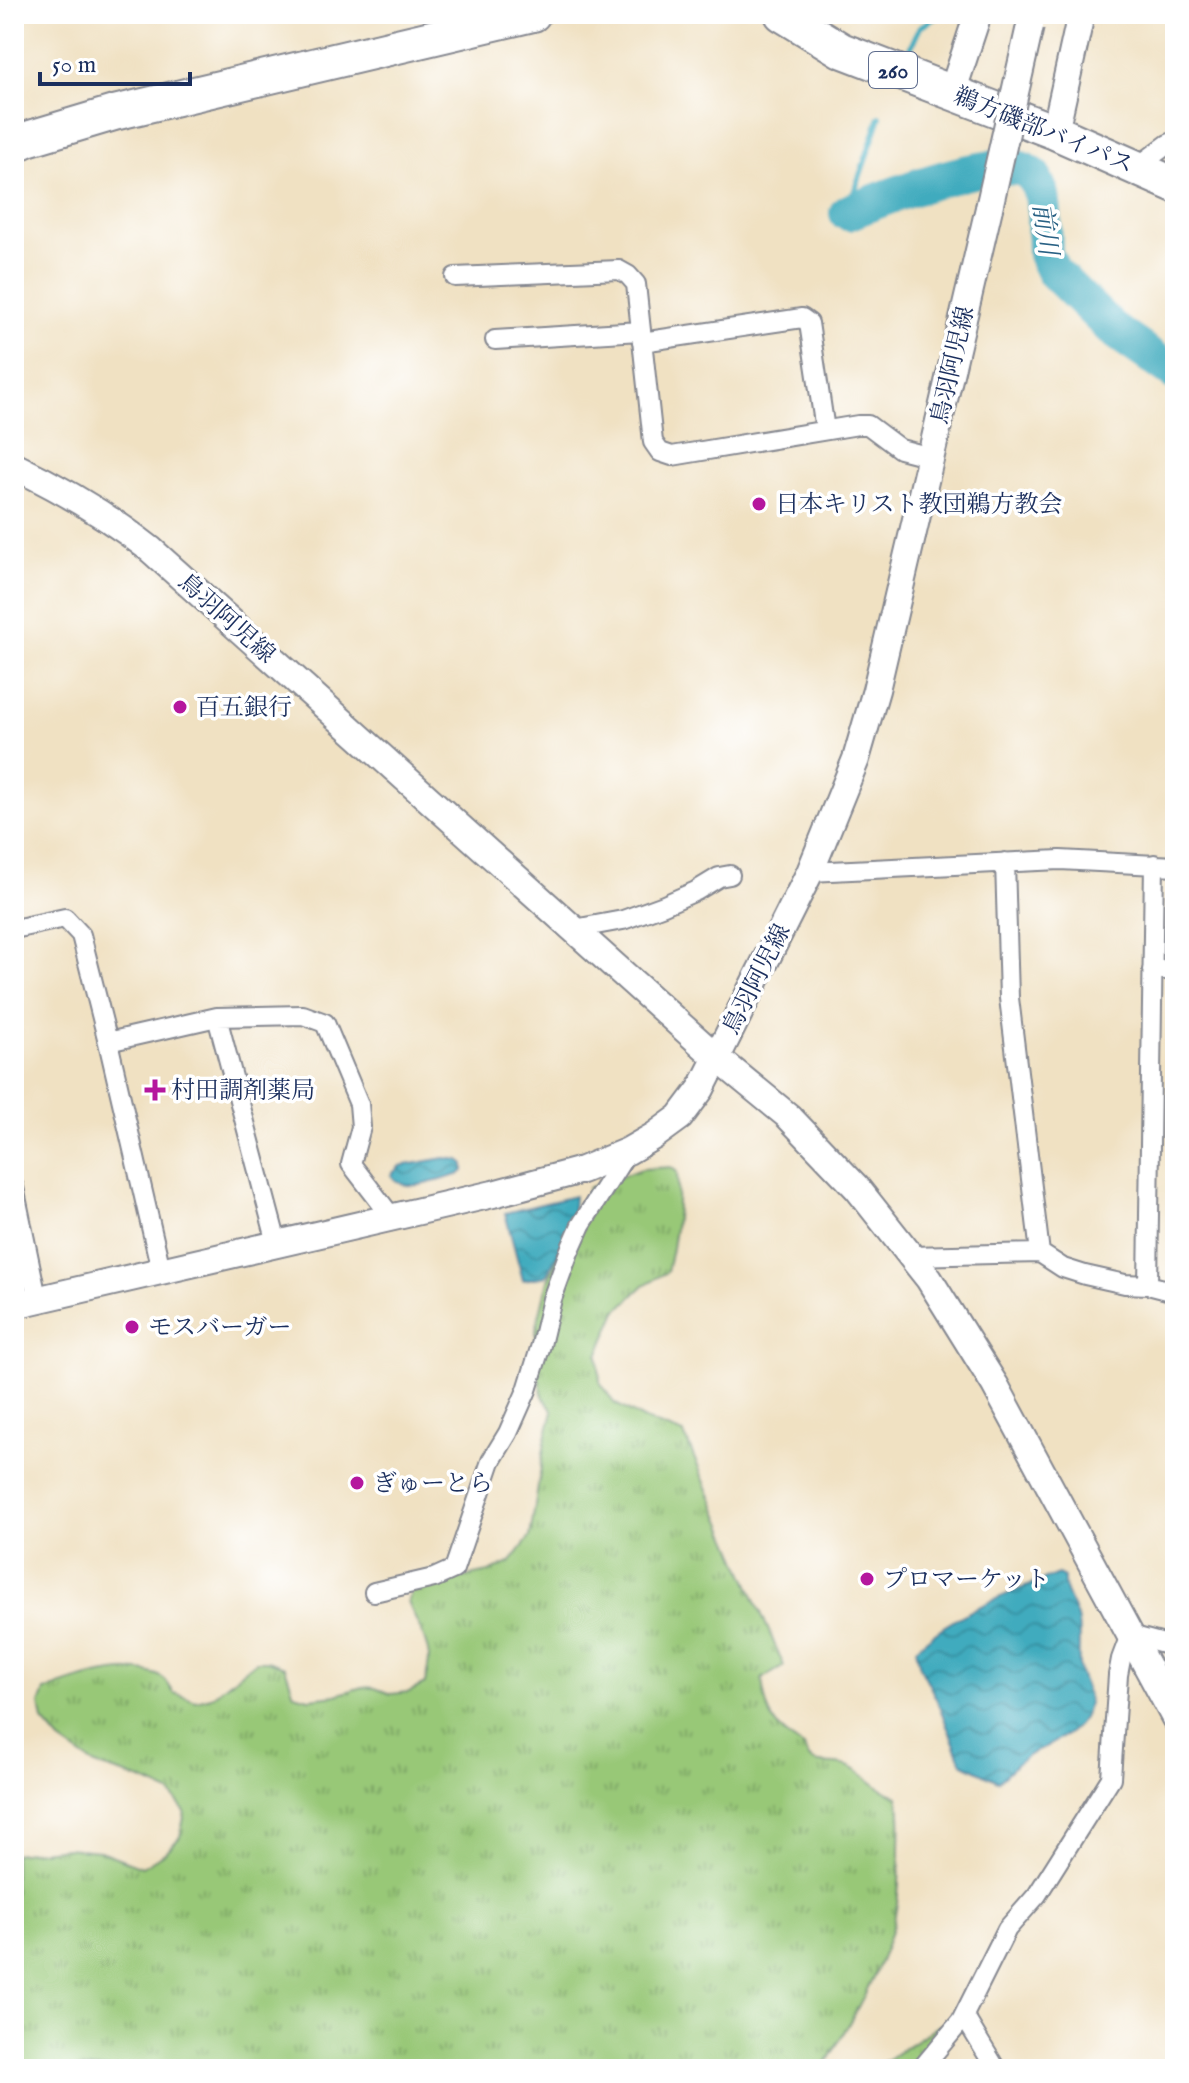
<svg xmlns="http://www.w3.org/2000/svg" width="1189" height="2083" viewBox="0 0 1189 2083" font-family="'IM FELL English','Noto Serif JP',serif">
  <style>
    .grass { fill: url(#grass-tufts); stroke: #5a7c6a; stroke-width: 2 }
    .water { fill: url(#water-waves); stroke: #2d6d8e; stroke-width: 2 }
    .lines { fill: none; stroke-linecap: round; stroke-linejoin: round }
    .stream { stroke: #3fabbe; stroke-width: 6 }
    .river { stroke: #3fabbe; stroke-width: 36 }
    .street-casing { stroke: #868890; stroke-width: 22 }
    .secondary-casing { stroke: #868890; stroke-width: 30 }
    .highway-casing { stroke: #868890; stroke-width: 38 }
    .street { stroke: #fff; stroke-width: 18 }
    .secondary { stroke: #fff; stroke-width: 26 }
    .highway { stroke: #fff; stroke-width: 34 }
    .secondary-bridge-casing { stroke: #868890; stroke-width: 30; stroke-linecap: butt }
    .secondary-bridge { stroke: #fff; stroke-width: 26 }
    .poi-dot { fill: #b5179e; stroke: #fff; stroke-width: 3 }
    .labels { text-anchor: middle; stroke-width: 7; stroke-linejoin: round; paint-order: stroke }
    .shield { fill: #fff; stroke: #5f6d8e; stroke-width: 2 }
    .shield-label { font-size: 22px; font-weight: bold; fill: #1b2f5e }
    .street-label { font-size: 24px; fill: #1b2f5e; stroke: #fff }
    .poi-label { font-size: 24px; fill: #1b2f5e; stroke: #fff; text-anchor: start }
    .water-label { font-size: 26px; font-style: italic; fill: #296184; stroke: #fff }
  </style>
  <defs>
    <pattern id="grass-tufts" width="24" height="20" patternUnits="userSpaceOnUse" patternTransform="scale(2)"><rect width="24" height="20" fill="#98c877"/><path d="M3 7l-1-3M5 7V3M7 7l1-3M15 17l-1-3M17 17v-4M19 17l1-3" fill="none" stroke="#7ba365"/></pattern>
    <pattern id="water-waves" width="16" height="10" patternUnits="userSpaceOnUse" patternTransform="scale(2)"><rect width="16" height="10" fill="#3fabbe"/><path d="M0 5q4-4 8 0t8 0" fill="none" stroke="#348c9e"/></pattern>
  </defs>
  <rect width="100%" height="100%" fill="#fff"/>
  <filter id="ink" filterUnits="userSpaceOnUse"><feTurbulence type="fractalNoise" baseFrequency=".0125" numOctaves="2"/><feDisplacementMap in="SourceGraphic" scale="16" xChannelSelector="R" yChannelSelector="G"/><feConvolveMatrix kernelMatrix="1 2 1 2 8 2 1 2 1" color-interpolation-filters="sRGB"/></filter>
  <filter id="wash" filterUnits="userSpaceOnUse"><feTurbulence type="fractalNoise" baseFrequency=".006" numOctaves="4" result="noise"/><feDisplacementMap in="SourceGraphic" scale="32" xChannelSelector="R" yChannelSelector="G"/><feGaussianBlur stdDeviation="1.8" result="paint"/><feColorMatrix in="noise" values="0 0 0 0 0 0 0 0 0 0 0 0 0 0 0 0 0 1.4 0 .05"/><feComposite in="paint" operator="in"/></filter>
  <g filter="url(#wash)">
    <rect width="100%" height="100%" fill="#f0e1c2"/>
    <!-- grass -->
    <path class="grass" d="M 671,1167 L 677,1172 C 679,1206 675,1239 667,1272 L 644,1285 L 617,1311 L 598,1355 L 600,1382 L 614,1403 L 645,1420 L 684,1434 L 784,1666 L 762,1679 C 765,1713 774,1730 804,1747 C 810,1771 828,1760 847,1766 C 860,1770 869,1781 880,1788 C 886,1792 892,1794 898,1797 C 902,1815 900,1834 900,1852 C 900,1878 899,1906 891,1931 C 877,1978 847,2027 823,2069 L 14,2069 L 14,1854 L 67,1848 L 100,1851 L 142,1867 L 166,1852 L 180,1837 L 185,1812 L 170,1793 L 142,1780 L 95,1765 L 60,1741 L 43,1721 L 40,1704 L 45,1691 C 74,1680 127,1663 157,1675 C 166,1678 169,1686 174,1693 L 196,1701 L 211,1697 L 256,1661 L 267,1661 L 285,1667 L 294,1694 L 310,1698 L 336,1695 L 362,1687 L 375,1688 L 391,1694 L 409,1692 L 425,1684 C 426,1676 429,1666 429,1658 C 427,1637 415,1621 408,1602 L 413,1588 L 489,1572 L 510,1563 L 530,1537 L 545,1442 L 553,1411 L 543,1397 L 538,1373 L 536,1329 L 548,1280 L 572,1224 L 586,1214 L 588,1188 L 642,1169 Z
      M 939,2025 L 942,2027 C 936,2044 923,2056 910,2069 L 873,2069 Z"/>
    <!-- water -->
    <path class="water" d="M 445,1158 L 459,1160 L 464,1164 L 464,1171 L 458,1175 C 439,1179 404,1196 391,1175 L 400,1166 Z
      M 574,1196 L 572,1224 L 546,1276 L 523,1280 L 505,1213 Z
      M 1058,1574 L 1064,1577 C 1062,1594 1076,1606 1078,1623 C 1080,1638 1078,1652 1079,1666 C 1079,1679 1089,1689 1088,1702 C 1085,1734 1049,1743 1026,1757 C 1016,1763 1007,1773 998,1781 L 962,1763 L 936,1698 L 920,1667 L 916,1648 C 958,1611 1007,1594 1058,1574 Z"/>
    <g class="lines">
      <!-- stream -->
      <path class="stream" d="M 908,53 L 920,27 L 941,14
        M 847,213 L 880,117"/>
      <!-- river -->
      <path class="river" d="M 847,213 C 886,197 976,162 1016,168 C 1022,168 1028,172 1033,175 L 1042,195 L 1044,212 L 1045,254 L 1053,271 L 1112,329 L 1175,373"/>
    </g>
  </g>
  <g filter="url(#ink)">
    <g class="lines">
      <!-- street casing -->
      <g class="street-casing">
        <path id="street" d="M 1137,167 L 1168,144 L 1175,141
          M 455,277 L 619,270 L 628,275 L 636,284 L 653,442 L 660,452 L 672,456 L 858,425 L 868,425 L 900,449 L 931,457
          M 495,340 L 640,331
          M 642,342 L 802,318 L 809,323 L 825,430
          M 1005,862 L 1009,998 L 1040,1253
          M 810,872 L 1060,860 L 1175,866
          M 14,929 L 65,918 L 81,935 L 108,1042 L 161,1270
          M 574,929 L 623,920 L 664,905 L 696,891 L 719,877 L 730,875
          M 1152,970 L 1175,970
          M 217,1017 L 277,1243
          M 108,1042 L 217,1017 L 303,1015 L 325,1023 L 359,1104 L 361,1127 L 351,1164 L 391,1216
          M 14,1187 L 37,1298
          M 910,1256 L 1040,1253 L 1063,1268 L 1085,1275 L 1125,1284 L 1148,1285 L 1175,1292
          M 1148,1285 L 1154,864
          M 374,1592 L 434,1578 L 454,1569 L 491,1461 L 508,1433 L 527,1390 L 541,1345 L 552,1299 L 569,1252 L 581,1225 L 628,1151
          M 964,2016 L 996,2069
          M 921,2069 L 961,2021 L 1007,1929 L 1037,1895 L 1111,1778 L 1118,1675 L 1121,1659 L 1130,1635 L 1175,1647"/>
      </g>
      <!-- secondary casing -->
      <g class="secondary-casing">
        <path id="secondary" d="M 952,93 L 978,14
          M 1055,132 L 1081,14
          M 14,466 C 62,489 108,516 150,549 L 716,1057 L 788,1116 L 857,1188 L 929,1279 L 995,1385 L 1175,1718
          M 14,1305 L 493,1194 L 582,1170 L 628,1151 L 654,1136 L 680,1117 L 701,1089 L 810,872 L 856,759 L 876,690 L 989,208"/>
      </g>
      <!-- highway casing -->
      <g class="highway-casing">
        <path id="highway" d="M 782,14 L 841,50 L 1055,132 L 1175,185
          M 14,145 L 27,139 L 114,113 L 533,14"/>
      </g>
      <!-- street -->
      <use href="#street" class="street"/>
      <!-- secondary -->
      <use href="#secondary" class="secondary"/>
      <!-- highway -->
      <use href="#highway" class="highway"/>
      <!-- secondary-bridge casing -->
      <g class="secondary-bridge-casing">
        <path id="secondary-bridge" d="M 989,208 L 1030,26"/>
      </g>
      <!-- secondary-bridge -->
      <use href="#secondary-bridge" class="secondary-bridge"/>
    </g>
  </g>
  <!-- markers -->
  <g class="poi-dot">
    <circle cx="759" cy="504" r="8"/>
    <circle cx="180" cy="707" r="8"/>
    <path d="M151 1078h8v8h8v8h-8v8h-8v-8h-8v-8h8z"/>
    <circle cx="132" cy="1327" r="8"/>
    <circle cx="357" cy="1483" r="8"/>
    <circle cx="867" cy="1579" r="8"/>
  </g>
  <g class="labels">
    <!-- shield labels -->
    <rect class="shield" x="869" y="52" width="48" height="36" rx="6"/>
    <g class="shield-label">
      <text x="893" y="78">260</text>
    </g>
    <!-- street labels -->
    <g class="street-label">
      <text transform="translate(1044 130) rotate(22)" y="8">鵜方磯部バイパス</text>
      <text transform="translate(952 365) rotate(-77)" y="8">鳥羽阿児線</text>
      <text transform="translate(227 618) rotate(42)" y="8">鳥羽阿児線</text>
      <text transform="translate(756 979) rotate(-63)" y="8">鳥羽阿児線</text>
    </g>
    <!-- poi labels -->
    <g class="poi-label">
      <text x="775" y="512">日本キリスト教団鵜方教会</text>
      <text x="196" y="715">百五銀行</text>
      <text x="171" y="1098">村田調剤薬局</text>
      <text x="148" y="1335">モスバーガー</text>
      <text x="373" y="1491">ぎゅーとら</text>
      <text x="883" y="1587">プロマーケット</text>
    </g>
    <!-- water labels -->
    <g class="water-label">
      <text transform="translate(1046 229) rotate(82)" y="9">前川</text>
    </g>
  </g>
  <!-- margin -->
  <rect width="1189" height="2083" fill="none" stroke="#fff" stroke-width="48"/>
  <!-- scale -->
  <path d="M40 72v12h150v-12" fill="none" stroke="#1b2f5e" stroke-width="4"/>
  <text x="52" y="72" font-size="24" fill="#1b2f5e" stroke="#ffffff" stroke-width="6" paint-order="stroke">50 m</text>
</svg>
